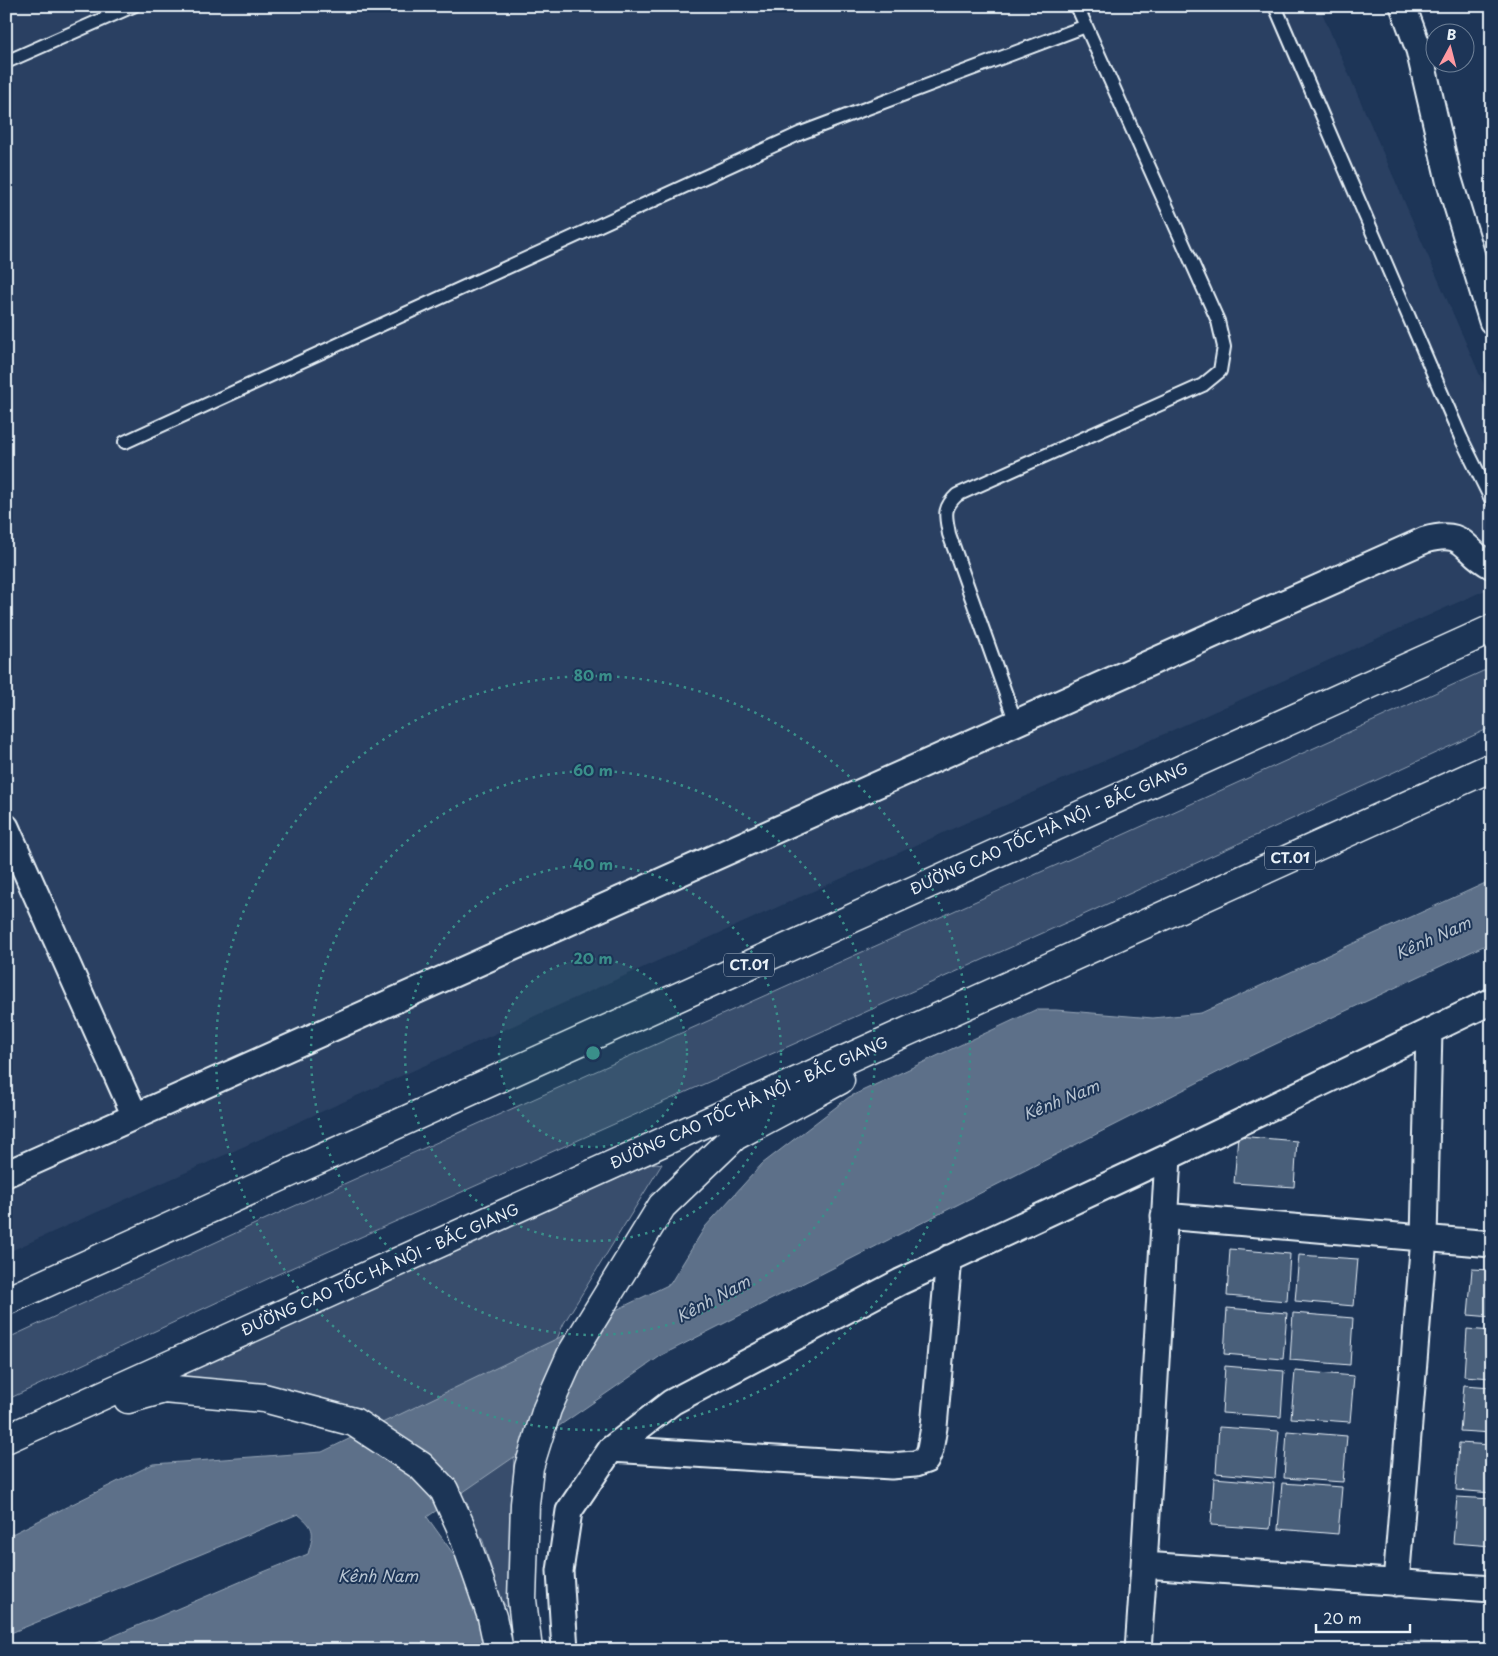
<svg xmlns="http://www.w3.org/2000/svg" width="1498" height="1656" viewBox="0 0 1498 1656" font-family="'Playpen Sans',sans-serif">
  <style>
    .built { fill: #2a4162 }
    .green { fill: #374d6c; stroke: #909fb2 }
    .water { fill: #5d7089; stroke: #95a4b5 }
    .building { fill: #495e7a; stroke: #e8f1f8 }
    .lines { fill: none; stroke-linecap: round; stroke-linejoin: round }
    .service-casing { stroke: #e8f1f8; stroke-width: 16 }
    .minor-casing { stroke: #e8f1f8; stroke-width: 29 }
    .motorway-casing { stroke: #e8f1f8; stroke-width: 31 }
    .service { stroke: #1d3557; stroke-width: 12 }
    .minor { stroke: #1d3557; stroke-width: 25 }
    .motorway { stroke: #1d3557; stroke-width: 28 }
    .ring { fill: none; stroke: #3a8f8a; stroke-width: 2.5; stroke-dasharray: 2.5 5 }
    .labels { text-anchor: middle; stroke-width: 4; stroke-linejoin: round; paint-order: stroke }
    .shield { fill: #1d3557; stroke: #abb9c8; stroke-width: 1 }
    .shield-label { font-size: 14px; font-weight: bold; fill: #e8f1f8 }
    .street-label { font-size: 15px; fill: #e8f1f8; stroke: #1d3557 }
    .water-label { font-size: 16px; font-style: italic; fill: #b7c4d1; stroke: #1d3557 }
    .centre { fill: #3a8f8a; stroke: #1d3557; stroke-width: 2.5 }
    .ring-label { font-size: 15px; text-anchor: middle; font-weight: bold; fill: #3a8f8a; stroke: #1d3557; stroke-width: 4; stroke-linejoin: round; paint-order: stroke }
  </style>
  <rect width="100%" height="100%" fill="#1d3557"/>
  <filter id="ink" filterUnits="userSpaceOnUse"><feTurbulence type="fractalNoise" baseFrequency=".02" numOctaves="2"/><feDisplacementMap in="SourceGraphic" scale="10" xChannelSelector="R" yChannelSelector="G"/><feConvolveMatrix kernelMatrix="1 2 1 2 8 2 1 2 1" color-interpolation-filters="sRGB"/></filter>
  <g filter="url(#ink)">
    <!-- built -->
    <path class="built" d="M 6,6 L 1319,6 L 1492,403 L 1492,587 L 6,1253 Z"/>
    <!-- green -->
    <path class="green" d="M 1492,667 L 1492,727 L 1081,916 L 289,1269 L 6,1400 L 6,1339 L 279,1213 L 1070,859 Z
      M 656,1163 L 662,1164 L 564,1323 L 542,1373 L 514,1451 L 512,1537 L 515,1617 L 501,1600 L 483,1541 L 453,1487 L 424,1458 L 187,1379 L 183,1375 L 189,1371 L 645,1166 Z
      M 1398,1640 L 1492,1647 L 1492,1650 L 1397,1650 Z"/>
    <!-- water -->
    <path class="water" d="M 1492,880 L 1492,942 L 1246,1058 L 662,1355 L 427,1517 L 462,1566 L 487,1650 L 81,1650 L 256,1575 L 308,1554 C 314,1532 316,1529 298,1514 L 6,1635 L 6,1537 L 153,1464 L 322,1452 L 670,1284 L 705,1227 L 762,1164 L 849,1097 L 1035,1010 L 1056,1010 L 1153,1018 L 1201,1013 Z"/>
    <!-- building -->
    <path class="building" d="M 1238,1136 L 1297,1141 L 1294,1187 L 1234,1183 Z
      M 1230,1249 L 1290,1254 L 1287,1301 L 1227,1296 Z
      M 1299,1255 L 1358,1259 L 1354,1306 L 1295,1301 Z
      M 1472,1269 L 1492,1270 L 1492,1317 L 1468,1315 Z
      M 1227,1308 L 1287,1313 L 1283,1359 L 1224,1354 Z
      M 1293,1313 L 1353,1318 L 1350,1365 L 1290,1360 Z
      M 1467,1329 L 1492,1331 L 1492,1378 L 1464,1376 Z
      M 1225,1366 L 1284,1371 L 1281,1417 L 1222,1413 Z
      M 1295,1371 L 1354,1376 L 1350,1422 L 1291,1418 Z
      M 1464,1385 L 1492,1387 L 1492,1433 L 1460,1431 Z
      M 1219,1427 L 1279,1431 L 1275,1478 L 1216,1473 Z
      M 1287,1431 L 1347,1436 L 1343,1482 L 1284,1478 Z
      M 1459,1443 L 1492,1445 L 1492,1493 L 1456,1490 Z
      M 1214,1478 L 1274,1483 L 1270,1529 L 1211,1525 Z
      M 1282,1483 L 1342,1487 L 1338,1534 L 1278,1529 Z
      M 1457,1497 L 1492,1499 L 1492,1546 L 1453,1543 Z"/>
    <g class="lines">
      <!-- service casing -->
      <g class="service-casing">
        <path id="service" d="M 1275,6 L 1461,438 L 1492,501
          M 6,62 L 133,6
          M 125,442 L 801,133 L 1086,26
          M 1016,723 L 949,534 C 946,516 942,509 957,495 L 1203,385 L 1220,371 L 1224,347 L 1218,321 L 1077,6"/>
      </g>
      <!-- minor casing -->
      <g class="minor-casing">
        <path id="minor" d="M 1403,6 L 1419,50 L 1449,180 L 1492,321
          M 6,827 L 135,1116
          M 6,1174 L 1425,540 C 1467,528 1462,551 1492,566
          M 1164,1216 L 1492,1244
          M 611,1449 L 891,1466 L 915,1464 L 926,1460 L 930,1450 L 934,1427 L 949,1258
          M 1144,1565 L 1492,1589
          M 1396,1583 L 1424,1238 L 1429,1031
          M 565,1650 L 560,1571 L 569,1511 L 611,1449 L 672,1402 L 900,1282 L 1168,1157 L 1492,1001
          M 1138,1650 L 1144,1565 L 1168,1157"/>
      </g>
      <!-- motorway casing -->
      <g class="motorway-casing">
        <path id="motorway" d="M 6,1301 L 1492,629
          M 128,1399 L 164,1389 L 264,1398 L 354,1422 L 421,1466 L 444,1490 L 460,1525 L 492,1617 L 499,1650
          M 6,1439 L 1492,767
          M 528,1650 L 522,1600 L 525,1504 L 529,1467 L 547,1409 L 572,1353 L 662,1206 L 735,1136 L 840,1080"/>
      </g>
      <!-- service -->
      <use href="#service" class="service"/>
      <!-- minor -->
      <use href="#minor" class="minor"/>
      <!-- motorway -->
      <use href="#motorway" class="motorway"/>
    </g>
  </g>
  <!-- distance rings -->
  <circle cx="593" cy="1053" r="94" fill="#3a8f8a" fill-opacity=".12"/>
  <g class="ring">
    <circle cx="593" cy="1053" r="94"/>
    <circle cx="593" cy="1053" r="188"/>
    <circle cx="593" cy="1053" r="282"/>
    <circle cx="593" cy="1053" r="377"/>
  </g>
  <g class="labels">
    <!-- shield labels -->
    <g class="shield">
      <rect x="1265" y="846.5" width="50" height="23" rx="4"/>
      <rect x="724" y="953.5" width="50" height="23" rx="4"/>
    </g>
    <g class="shield-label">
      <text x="1290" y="863">CT.01</text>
      <text x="749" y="970">CT.01</text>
    </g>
    <!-- street labels -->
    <g class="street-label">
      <text transform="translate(1049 829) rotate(-24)" y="5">ĐƯỜNG CAO TỐC HÀ NỘI - BẮC GIANG</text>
      <text transform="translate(749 1103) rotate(-24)" y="5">ĐƯỜNG CAO TỐC HÀ NỘI - BẮC GIANG</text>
      <text transform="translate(380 1270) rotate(-24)" y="5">ĐƯỜNG CAO TỐC HÀ NỘI - BẮC GIANG</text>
    </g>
    <!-- water labels -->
    <g class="water-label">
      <text transform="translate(1433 938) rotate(-24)" y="6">Kênh Nam</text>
      <text transform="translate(1061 1100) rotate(-22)" y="6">Kênh Nam</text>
      <text transform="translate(713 1299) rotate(-28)" y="6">Kênh Nam</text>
      <text x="378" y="1582">Kênh Nam</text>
    </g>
  </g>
  <circle cx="593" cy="1053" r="8" class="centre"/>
  <g class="ring-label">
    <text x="593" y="681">80 m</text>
    <text x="593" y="776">60 m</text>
    <text x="593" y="870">40 m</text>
    <text x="593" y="964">20 m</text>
  </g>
  <!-- margin -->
  <rect width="1498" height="1656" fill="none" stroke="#1d3557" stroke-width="25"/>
  <rect x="12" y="12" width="1473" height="1631" fill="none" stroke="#e8f1f8" stroke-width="2" filter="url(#ink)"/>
  <!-- north arrow -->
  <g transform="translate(1450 48) rotate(7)"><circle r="24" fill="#1d3557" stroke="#6e8097"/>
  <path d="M0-4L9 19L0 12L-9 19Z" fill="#ff9aa2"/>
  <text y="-8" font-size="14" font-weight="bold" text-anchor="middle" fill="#e8f1f8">B</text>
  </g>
  <!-- scale -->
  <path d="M1316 1624v8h94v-8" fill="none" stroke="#e8f1f8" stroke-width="2.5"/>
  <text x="1323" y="1624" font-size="15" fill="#e8f1f8" stroke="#1d3557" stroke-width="4" paint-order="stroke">20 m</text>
</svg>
